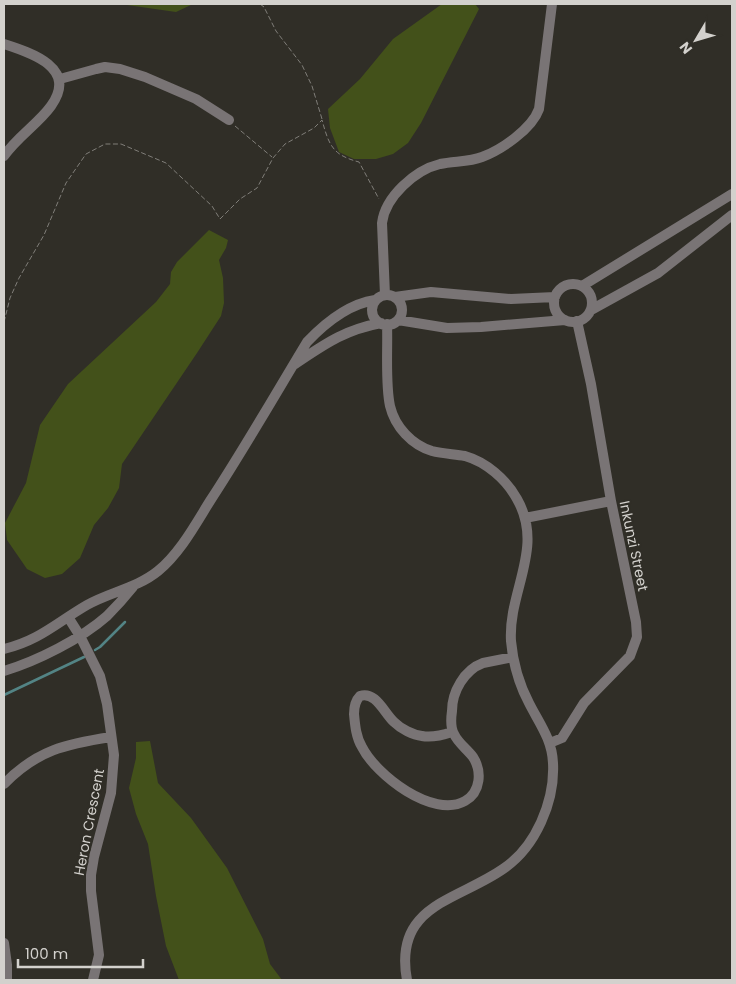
<svg xmlns="http://www.w3.org/2000/svg" width="736" height="984" viewBox="0 0 736 984" font-family="Poppins,sans-serif">
  <style>
    .green { fill: #43511a }
    .lines { fill: none; stroke-linecap: round; stroke-linejoin: round }
    .stream { stroke: #538485; stroke-width: 2.5 }
    .path { stroke: #807e79; stroke-width: 1; stroke-dasharray: 5 2.5; stroke-linecap: butt }
    .street { stroke: #797475; stroke-width: 10 }
    .labels { text-anchor: middle; stroke-width: 4; stroke-linejoin: round; paint-order: stroke }
    .street-label { font-size: 14px; fill: #d3d1cd; stroke: #302e27 }
  </style>
  <rect width="100%" height="100%" fill="#302e27"/>
  <!-- green -->
  <path class="green" d="M 120,4 L 193,4 L 176,12 Z
    M 442,4 L 475,4 L 479,9 L 421,123 L 408,143 L 393,154 L 376,159 L 354,159 L 339,152 L 330,128 L 328,109 L 360,79 L 393,39 Z
    M 209,230 L 228,240 L 226,248 L 219,260 L 223,278 L 224,303 L 221,316 L 197,353 L 122,464 L 119,488 L 108,508 L 94,525 L 80,558 L 62,574 L 45,578 L 27,569 L 7,540 L 5,523 L 26,483 L 40,425 L 68,384 L 156,302 L 170,284 L 171,272 L 177,262 Z
    M 150,741 L 158,783 L 191,818 L 227,868 L 263,939 L 270,964 L 282,980 L 179,980 L 166,946 L 156,896 L 148,844 L 136,814 L 129,788 L 136,758 L 136,742 Z"/>
  <g class="lines">
    <!-- stream -->
    <path class="stream" d="M 95,650 L 100,647 L 125,622
      M 4,695 L 84,657"/>
    <!-- path -->
    <path class="path" d="M 260,4 L 264,7 L 276,31 L 302,65 L 312,86 L 322,119
      M 235,126 L 272,157
      M 4,322 L 10,298 L 19,278 L 44,235 L 66,183 L 86,154 L 105,144 L 121,144 L 166,163 L 212,206 L 220,219 L 240,199 L 257,188 L 273,158 L 285,144 L 314,128 L 322,120 C 329,145 332,155 359,162 L 379,199"/>
    <!-- street -->
    <path class="street" d="M 4,44 C 32,53 78,68 51,106 C 38,124 17,137 4,156
      M 60,79 L 96,69 L 105,67 L 120,69 L 145,77 L 196,99 L 229,120
      M554 303a19 19 0 1 1 38 0a19 19 0 1 1-38 0Z
      M 582,286 L 732,194
      M 385,295 L 382,223 C 385,197 415,170 440,164 C 454,161 469,162 482,157 C 501,150 532,129 539,109 L 552,4
      M372 310a15 15 0 1 1 30 0a15 15 0 1 1-30 0Z
      M 395,297 L 431,292 L 511,299 L 555,297
      M 591,310 L 658,273 L 732,215
      M 398,320 L 447,328 L 481,327 L 565,320
      M 387,324 C 388,348 385,383 390,406 C 395,427 412,445 432,451 C 443,454 454,454 465,456 C 486,462 506,479 517,499 C 545,548 508,591 511,641 C 513,663 519,684 529,703 C 539,723 552,739 553,763 C 555,801 536,847 503,869 C 457,901 393,905 407,980
      M 295,364 C 325,344 344,330 381,323
      M 525,518 L 611,501
      M 68,617 L 80,636 L 100,676 L 107,704 L 114,755 L 111,793 L 94,857 L 91,875 L 91,891 L 99,955 L 93,980
      M 4,649 C 40,640 56,623 87,605 C 110,592 137,588 158,571 C 180,553 195,525 210,501 C 244,449 275,395 307,342 C 325,323 348,304 375,300
      M 4,671 C 37,661 81,639 107,616 C 116,607 125,597 133,587
      M 452,732 C 443,735 432,738 422,736 C 413,735 401,729 394,722 C 384,713 376,691 360,696 C 355,701 354,707 354,714 C 355,725 356,737 362,747 C 376,775 433,819 465,801 C 481,792 482,771 473,757 C 467,749 458,743 454,734 C 450,727 451,718 452,711 C 452,692 464,670 483,663 C 493,661 503,659 513,657
      M 550,743 L 562,738 L 584,703 L 630,656 L 637,637 L 636,622 L 611,501 L 591,384 L 577,321
      M 4,784 C 37,750 66,744 111,737
      M 4,943 L 7,965 L 7,980"/>
  </g>
  <g class="labels">
    <!-- street labels -->
    <g class="street-label">
      <text transform="translate(634 546) rotate(78)" y="5">Inkunzi Street</text>
      <text transform="translate(89 822) rotate(-79)" y="5">Heron Crescent</text>
    </g>
  </g>
  <!-- border -->
  <rect width="736" height="984" fill="none" stroke="#d3d1cd" stroke-width="10"/>
  <!-- north arrow -->
  <g transform="translate(696 40) rotate(232)" stroke="#302e27" stroke-width="4" paint-order="stroke">
  <path d="M0-4L9 19L0 12L-9 19Z" fill="#d3d1cd"/>
  <text y="-8" font-size="14" font-weight="bold" text-anchor="middle" fill="#d3d1cd">N</text>
  </g>
  <!-- scale -->
  <path d="M18 959v8h125v-8" fill="none" stroke="#d3d1cd" stroke-width="2.5"/>
  <text x="25" y="959" font-size="15" fill="#d3d1cd" stroke="#302e27" stroke-width="4" paint-order="stroke">100 m</text>
</svg>
